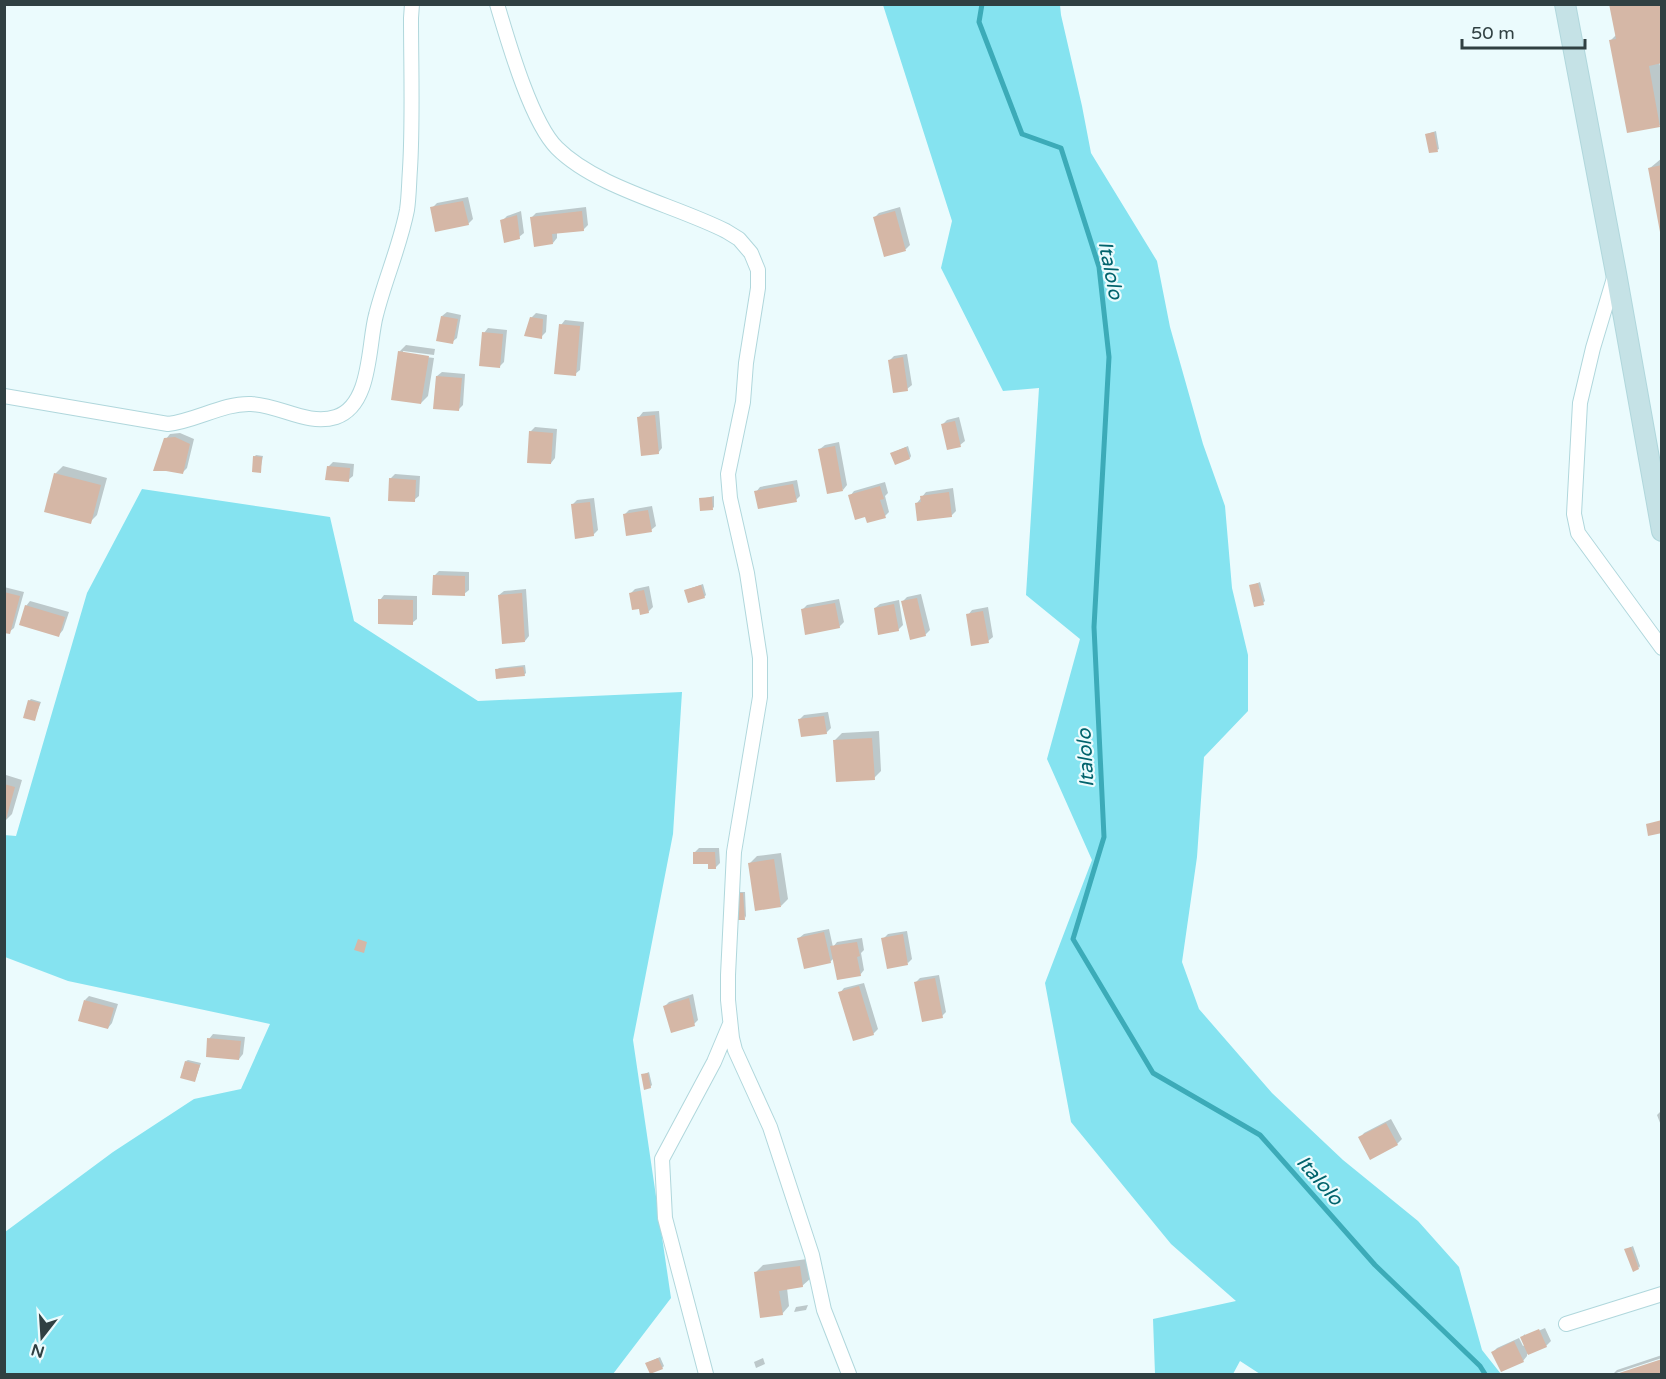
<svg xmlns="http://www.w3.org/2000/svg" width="1666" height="1379" viewBox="0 0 1666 1379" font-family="'Varela Round',sans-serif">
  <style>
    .green { fill: #85e3f0 }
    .shadow { fill: #0003 }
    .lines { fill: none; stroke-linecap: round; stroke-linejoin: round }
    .stream { stroke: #3cabb8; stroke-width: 5 }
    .building { fill: #d5b7a6 }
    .street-casing { stroke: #b0d7dc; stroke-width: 16 }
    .secondary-casing { stroke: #b0d7dc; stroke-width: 22 }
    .street { stroke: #fff; stroke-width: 14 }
    .secondary { stroke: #c5e2e6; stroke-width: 20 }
    .labels { text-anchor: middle; stroke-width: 4.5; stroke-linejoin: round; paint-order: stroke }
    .water-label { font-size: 20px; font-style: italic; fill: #01636c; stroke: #ebfbfd }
  </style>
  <rect width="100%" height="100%" fill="#ebfbfd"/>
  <!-- green -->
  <path class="green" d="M 883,5 L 1060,5 L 1061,15 L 1082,106 L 1091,153 L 1157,261 L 1170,327 L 1203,444 L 1225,506 L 1232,588 L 1248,655 L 1248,711 L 1204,757 L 1197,857 L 1182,962 L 1199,1009 L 1272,1093 L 1343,1160 L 1418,1221 L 1459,1267 L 1482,1350 L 1501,1374 L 1260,1374 L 1240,1361 L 1233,1374 L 1155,1374 L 1153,1319 L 1236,1301 L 1171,1244 L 1071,1122 L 1045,983 L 1092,860 L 1047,759 L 1080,639 L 1026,595 L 1039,388 L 1003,391 L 941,268 L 952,221 Z
    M 142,489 L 330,517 L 354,621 L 478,701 L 682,692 L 673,834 L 633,1040 L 671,1298 L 613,1374 L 5,1374 L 5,1232 L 113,1152 L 194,1099 L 241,1089 L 270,1024 L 68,981 L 5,957 L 4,835 L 16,836 L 87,593 Z"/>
  <!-- shadow -->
  <path class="shadow" d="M 1617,34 L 1659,62 L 1662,73 L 1662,124 L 1660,125 L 1628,131 L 1611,40 Z
    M 1436,131 L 1439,149 L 1437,150 L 1427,134 Z
    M 1662,158 L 1662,229 L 1650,168 Z
    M 468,197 L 473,219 L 468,224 L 432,208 L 437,203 Z
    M 586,207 L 588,225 L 583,230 L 557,232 L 557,238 L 553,243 L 531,218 L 536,213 Z
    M 900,207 L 910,245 L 906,249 L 885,255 L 875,217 L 879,213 Z
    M 521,211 L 524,233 L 519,237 L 502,221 L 507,216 Z
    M 447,312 L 461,315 L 457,338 L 452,342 L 442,316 Z
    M 536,313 L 547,315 L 546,332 L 541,337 L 531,318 Z
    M 565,320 L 584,322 L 580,370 L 575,374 L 561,325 Z
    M 488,328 L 507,330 L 504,362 L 500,366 L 484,333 Z
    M 406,345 L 435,349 L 434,355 L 403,351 L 403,354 L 434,358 L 428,396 L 421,403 L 399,352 Z
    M 907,354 L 912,385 L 907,389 L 890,360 L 894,356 Z
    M 442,372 L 465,374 L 463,405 L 458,410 L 437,376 Z
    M 659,411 L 662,448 L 658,453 L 639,417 L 643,412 Z
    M 959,417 L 965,441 L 960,445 L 942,425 L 947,420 Z
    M 535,427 L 557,429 L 555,458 L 551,463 L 530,432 Z
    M 180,433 L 194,439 L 187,468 L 182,473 L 166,469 L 166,439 L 170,434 Z
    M 839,442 L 847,485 L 843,490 L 820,449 L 825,445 Z
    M 908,446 L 911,456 L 910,458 L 894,452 Z
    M 256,455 L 263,456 L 260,471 L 254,457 Z
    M 333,462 L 354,464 L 353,476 L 348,480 L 328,467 Z
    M 63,466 L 107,478 L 97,515 L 90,522 L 55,474 Z
    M 395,474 L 420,476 L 419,496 L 414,500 L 390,479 Z
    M 797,480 L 800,496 L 796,500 L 756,492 L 760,487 Z
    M 885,482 L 888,493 L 885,496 L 889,512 L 885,516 L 850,496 L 854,491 Z
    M 953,488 L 956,511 L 951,516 L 917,503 L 926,492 Z
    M 714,496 L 714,507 L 713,508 L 701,499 Z
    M 594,498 L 598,530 L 593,535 L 572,505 L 577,500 Z
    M 652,506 L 656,526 L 651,530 L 624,515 L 629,510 Z
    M 439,571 L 469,572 L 469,590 L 464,594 L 434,576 Z
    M 1260,582 L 1265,601 L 1263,603 L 1251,586 Z
    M 703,584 L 706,595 L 704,597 L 686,590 Z
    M 649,586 L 653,607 L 648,612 L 640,607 L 631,593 L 635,589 Z
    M 4,587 L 24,592 L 14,628 L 9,632 L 4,631 Z
    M 526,589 L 529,636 L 525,641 L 499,595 L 504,591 Z
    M 921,594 L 930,630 L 925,635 L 902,602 L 907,597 Z
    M 384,595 L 417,596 L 417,619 L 412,623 L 380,600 Z
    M 839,599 L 844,622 L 839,627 L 802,610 L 807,605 Z
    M 899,600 L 903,625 L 898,630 L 875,608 L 880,604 Z
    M 30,601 L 69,612 L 63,630 L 59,635 L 26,606 Z
    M 988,607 L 993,637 L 988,641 L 968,615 L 972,610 Z
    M 525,665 L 526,673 L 524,675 L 497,670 L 499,668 Z
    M 31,699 L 41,702 L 34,720 L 29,701 Z
    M 828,712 L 831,728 L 826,733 L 800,719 L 804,715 Z
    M 879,731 L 881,771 L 874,778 L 835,740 L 842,733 Z
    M 6,775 L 22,780 L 12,814 L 4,822 Z
    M 699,848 L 719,848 L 720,863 L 715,868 L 694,853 Z
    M 781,853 L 788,899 L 781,906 L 750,863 L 757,856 Z
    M 739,892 L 745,892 L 746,916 L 745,918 L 737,894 Z
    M 829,929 L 833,947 L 837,942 L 862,938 L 864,950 L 861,953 L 864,970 L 860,975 L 834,958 L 830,962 L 799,938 L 804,934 Z
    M 907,931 L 912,959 L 908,963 L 883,939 L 888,934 Z
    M 939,975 L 946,1012 L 942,1016 L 915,983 L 920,978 Z
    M 864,983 L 878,1029 L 873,1034 L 840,993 L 844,988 Z
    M 693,994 L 698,1020 L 694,1024 L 665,1006 L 669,1002 Z
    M 89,996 L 118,1004 L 112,1023 L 108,1028 L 85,1000 Z
    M 213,1034 L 245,1037 L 243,1054 L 239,1059 L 209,1039 Z
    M 188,1060 L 201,1063 L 195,1080 L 186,1061 Z
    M 649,1072 L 652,1085 L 650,1087 L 642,1075 Z
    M 1662,1110 L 1662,1128 L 1657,1115 Z
    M 1391,1119 L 1402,1139 L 1397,1144 L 1371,1158 L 1360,1138 L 1364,1133 Z
    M 1633,1246 L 1640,1266 L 1639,1268 L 1625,1250 Z
    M 807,1259 L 810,1279 L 802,1286 L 787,1288 L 789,1306 L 782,1314 L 755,1273 L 763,1265 Z
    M 808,1305 L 806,1310 L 794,1312 L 796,1307 Z
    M 1545,1328 L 1551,1341 L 1546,1346 L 1527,1354 L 1527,1356 L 1523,1361 L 1493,1352 L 1497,1348 L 1519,1338 L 1523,1346 L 1525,1345 L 1522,1337 L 1525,1334 L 1525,1337 Z
    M 1662,1355 L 1662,1358 L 1613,1374 L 1617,1370 Z
    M 660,1357 L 664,1366 L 662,1368 L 649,1362 Z
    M 763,1358 L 765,1364 L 756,1368 L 754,1362 Z
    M 1662,1361 L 1662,1374 L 1619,1374 Z"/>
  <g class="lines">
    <!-- stream -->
    <path class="stream" d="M 982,4 L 979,22 L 1022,134 L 1061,148 L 1099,267 L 1109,357 L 1094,627 L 1104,837 L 1073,939 L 1153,1073 L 1260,1135 L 1375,1265 L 1480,1366 L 1485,1374"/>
  </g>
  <!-- building -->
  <path class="building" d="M 1609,4 L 1662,4 L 1662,63 L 1649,66 L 1660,127 L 1627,133 L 1609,40 L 1616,39 Z
    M 1434,132 L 1438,152 L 1429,153 L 1425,134 Z
    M 1662,165 L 1662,232 L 1660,232 L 1648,168 Z
    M 463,201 L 469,225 L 435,232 L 430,207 Z
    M 582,211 L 584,231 L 552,234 L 553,244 L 534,247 L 530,217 Z
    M 895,211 L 906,251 L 884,257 L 873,217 Z
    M 517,215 L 520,239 L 504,243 L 500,220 Z
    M 441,316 L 458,319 L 453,344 L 436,341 Z
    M 530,317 L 543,319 L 542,339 L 524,336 Z
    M 559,324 L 580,326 L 576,376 L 554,374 Z
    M 482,332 L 503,334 L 500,368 L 479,366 Z
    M 398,351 L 429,356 L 421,404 L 391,400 Z
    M 903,357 L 908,391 L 893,393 L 888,360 Z
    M 436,376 L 462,378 L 459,411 L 433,409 Z
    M 655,415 L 659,454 L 641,456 L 637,417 Z
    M 955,421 L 961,447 L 947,450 L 941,424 Z
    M 529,431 L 553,433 L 551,464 L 527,463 Z
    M 175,437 L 190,444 L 183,474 L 166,471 L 153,471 L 164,438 Z
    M 835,446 L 843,491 L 827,494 L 818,449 Z
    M 906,447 L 910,459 L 895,465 L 890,453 Z
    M 253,456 L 262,457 L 261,473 L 252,472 Z
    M 327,466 L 350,468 L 349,482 L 325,480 Z
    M 54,473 L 101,485 L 91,524 L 44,512 Z
    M 389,478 L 416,480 L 415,502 L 388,501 Z
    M 793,484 L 797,502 L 758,509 L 754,491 Z
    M 880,486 L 884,499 L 880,500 L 886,518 L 867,523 L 865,517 L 855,520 L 848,495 Z
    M 949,492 L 952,517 L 917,521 L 915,503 L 921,502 L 920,496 Z
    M 712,497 L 713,510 L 700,511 L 699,498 Z
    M 590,502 L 594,536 L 575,539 L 571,504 Z
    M 648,510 L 652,532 L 626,536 L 623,514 Z
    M 433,575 L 465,576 L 465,596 L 432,595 Z
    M 1258,583 L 1264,605 L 1254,607 L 1249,585 Z
    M 701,585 L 705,598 L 688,603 L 684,590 Z
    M 644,590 L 649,613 L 640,615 L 639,609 L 632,610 L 629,593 Z
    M 4,592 L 20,596 L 10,634 L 4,633 Z
    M 522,593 L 525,642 L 502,644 L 498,595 Z
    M 917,598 L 926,636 L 910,640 L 901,601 Z
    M 378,599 L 413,600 L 413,625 L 378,624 Z
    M 835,603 L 840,628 L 805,635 L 801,609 Z
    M 894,604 L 899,631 L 878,635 L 874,608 Z
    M 25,605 L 65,617 L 59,637 L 19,625 Z
    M 983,611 L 989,643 L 971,646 L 966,614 Z
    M 523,667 L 525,676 L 496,679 L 495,669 Z
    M 28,700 L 40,703 L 35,721 L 23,718 Z
    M 824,716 L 827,734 L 801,737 L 798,719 Z
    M 872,738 L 875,780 L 836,782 L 833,740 Z
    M 4,784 L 15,787 L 5,823 L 4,823 Z
    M 1662,820 L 1662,833 L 1648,836 L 1646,824 Z
    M 693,852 L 715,852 L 716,869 L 708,869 L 708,864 L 693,864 Z
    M 774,859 L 781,907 L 755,911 L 748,863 Z
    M 736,893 L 743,893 L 745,920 L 738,920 Z
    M 824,932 L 831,963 L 804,969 L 797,938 Z
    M 903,934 L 908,965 L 887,969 L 881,938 Z
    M 358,939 L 367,942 L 364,953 L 354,950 Z
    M 857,942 L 860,956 L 857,957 L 861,976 L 837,980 L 830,946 Z
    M 935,978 L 943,1018 L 922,1022 L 914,982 Z
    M 859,986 L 874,1035 L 853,1041 L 838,992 Z
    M 689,998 L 695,1026 L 671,1033 L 663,1006 Z
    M 84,1000 L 114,1008 L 108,1029 L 78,1021 Z
    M 207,1038 L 241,1041 L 239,1060 L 206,1057 Z
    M 185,1061 L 200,1065 L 195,1082 L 180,1078 Z
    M 648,1073 L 651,1088 L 644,1090 L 641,1074 Z
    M 1386,1123 L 1398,1145 L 1370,1160 L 1358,1137 Z
    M 1631,1247 L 1639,1269 L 1633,1272 L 1624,1249 Z
    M 800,1266 L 803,1287 L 779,1291 L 783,1315 L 760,1318 L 754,1272 Z
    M 1539,1329 L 1547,1347 L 1528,1355 L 1520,1337 Z
    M 1514,1341 L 1524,1362 L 1501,1372 L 1491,1352 Z
    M 658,1358 L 663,1369 L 650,1374 L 645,1363 Z
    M 1662,1359 L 1662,1374 L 1616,1374 Z"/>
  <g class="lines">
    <!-- street casing -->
    <g class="street-casing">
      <path id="street" d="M 497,4 C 508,41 531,122 557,148 C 597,188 675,205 726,231 L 739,239 L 751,253 L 758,270 L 758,288 L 746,363 L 743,402 L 728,474 L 730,498 L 747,573 L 760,658 L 760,697 L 734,852 L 728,975 L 728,1000 L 732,1038 L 735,1050 L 770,1127 L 812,1255 L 824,1310 L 849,1374
        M 1614,278 L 1593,348 L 1580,403 L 1574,514 L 1578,533 L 1662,648
        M 4,396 L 168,424 C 196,421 223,403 251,404 C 280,405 307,426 336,417 C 372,405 368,344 376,315 C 385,279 400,246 407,210 C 409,197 409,182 410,169 C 413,119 411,68 411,18 L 412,4
        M 1566,1324 L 1662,1294
        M 706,1374 L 665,1218 L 662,1159 L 714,1062 L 730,1024"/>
    </g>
    <!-- secondary casing -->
    <g class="secondary-casing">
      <path id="secondary" d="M 1565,4 L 1616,273 L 1662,531"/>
    </g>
    <!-- street -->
    <use href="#street" class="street"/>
    <!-- secondary -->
    <use href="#secondary" class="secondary"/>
  </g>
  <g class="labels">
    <!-- water labels -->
    <g class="water-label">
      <text transform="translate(1111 270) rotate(79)" y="7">Italolo</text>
      <text transform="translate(1085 758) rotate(-93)" y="7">Italolo</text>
      <text transform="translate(1320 1180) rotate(49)" y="7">Italolo</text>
    </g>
  </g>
  <!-- border -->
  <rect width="1666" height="1379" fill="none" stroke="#304042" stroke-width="12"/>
  <!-- north arrow -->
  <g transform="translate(42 1337) rotate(197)" stroke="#ebfbfd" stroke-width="4.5" paint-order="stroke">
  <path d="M0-4.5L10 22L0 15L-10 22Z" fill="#304042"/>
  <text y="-9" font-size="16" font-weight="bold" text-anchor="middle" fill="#304042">N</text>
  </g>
  <!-- scale -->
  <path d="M1462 39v9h123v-9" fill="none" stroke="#304042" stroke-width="3"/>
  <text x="1471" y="39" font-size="18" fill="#304042" stroke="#ebfbfd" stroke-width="4.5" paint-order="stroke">50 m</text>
</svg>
